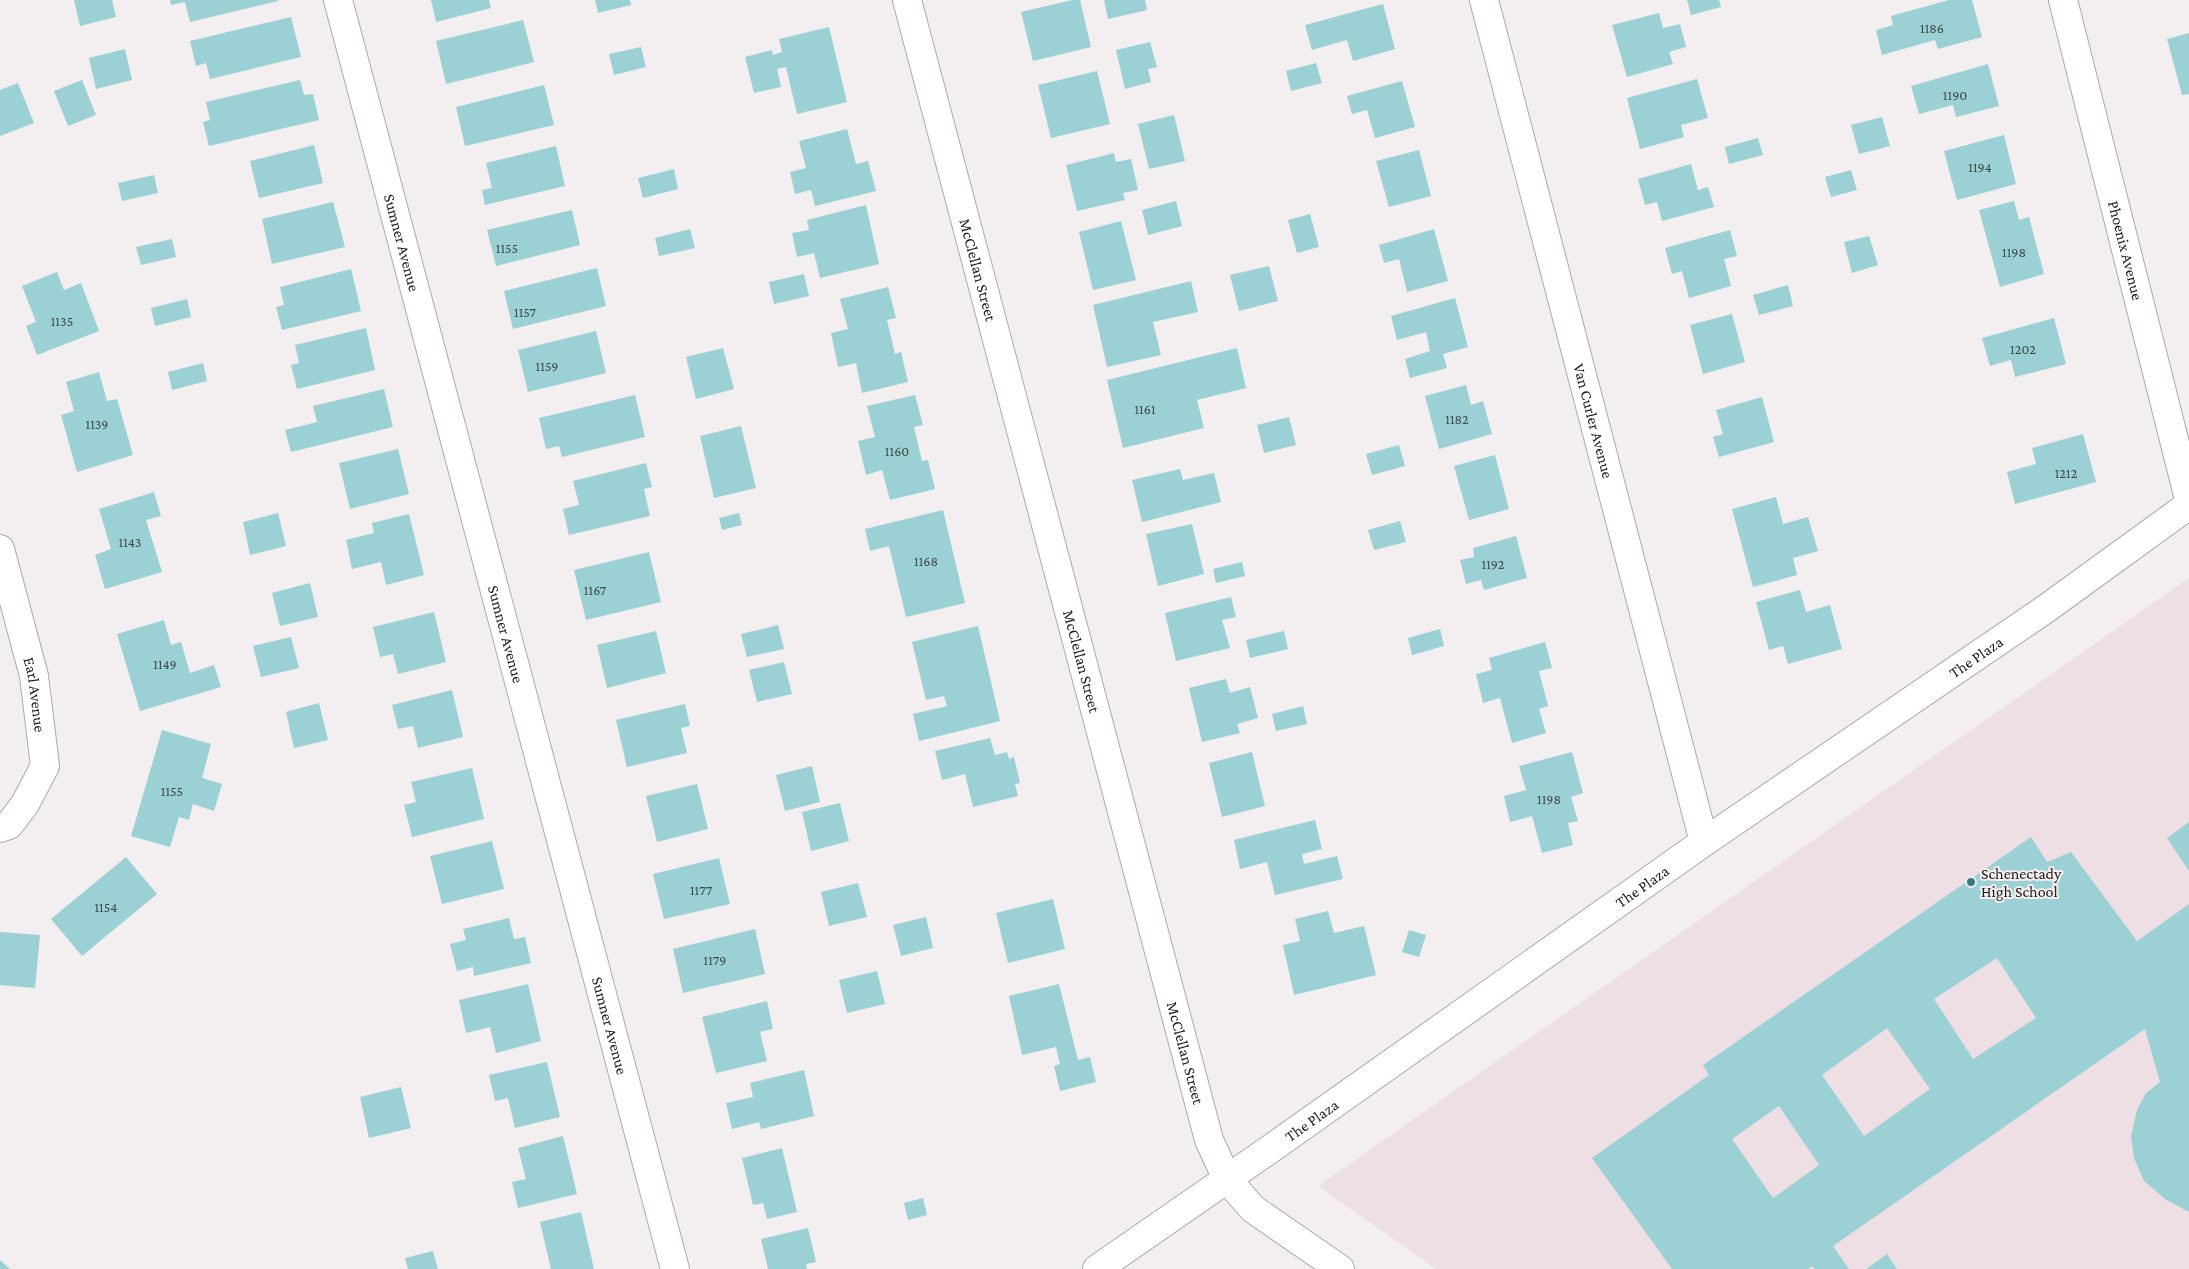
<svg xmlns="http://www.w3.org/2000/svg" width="2189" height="1269" viewBox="0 0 2189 1269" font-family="'Crimson Pro',serif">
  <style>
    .built { fill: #eddfe3 }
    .building { fill: #9bd1d4; fill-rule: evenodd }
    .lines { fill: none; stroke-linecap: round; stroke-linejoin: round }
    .street-casing { stroke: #ada8a9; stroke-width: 30 }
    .secondary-casing { stroke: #ada8a9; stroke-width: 30 }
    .street { stroke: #fff; stroke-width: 28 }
    .secondary { stroke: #fff; stroke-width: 28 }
    .poi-dot { fill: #337c80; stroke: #f3eeef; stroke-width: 2 }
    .labels { text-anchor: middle; stroke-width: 4; stroke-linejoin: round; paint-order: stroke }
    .number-label { font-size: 14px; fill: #3d494a }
    .street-label { font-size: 16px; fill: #1e1c1c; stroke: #f3eeef }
    .poi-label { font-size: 16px; fill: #1e1c1c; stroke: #f3eeef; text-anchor: start }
  </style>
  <rect width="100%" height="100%" fill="#f3eeef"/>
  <!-- built -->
  <path class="built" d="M 2189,578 L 2189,1269 L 1436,1269 L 1318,1186 Z"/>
  <!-- building -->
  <path class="building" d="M 74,0 L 112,0 L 116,17 L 80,26 Z
    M 170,0 L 278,0 L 278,1 L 190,22 L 185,2 L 171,5 Z
    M 431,0 L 489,0 L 491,8 L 436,22 Z
    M 595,0 L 630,0 L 631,5 L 598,13 Z
    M 1072,0 L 1080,0 L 1091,47 L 1033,61 L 1021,12 Z
    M 1104,0 L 1145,0 L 1147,10 L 1108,19 Z
    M 1687,0 L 1719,0 L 1721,7 L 1691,15 Z
    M 1949,0 L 1972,0 L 1982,37 L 1938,49 L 1935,40 L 1882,55 L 1876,30 L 1893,25 L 1891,16 Z
    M 1383,4 L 1395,49 L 1353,61 L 1347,40 L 1312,50 L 1305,25 Z
    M 1659,13 L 1663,28 L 1680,24 L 1686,47 L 1669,52 L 1673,64 L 1627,77 L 1612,25 Z
    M 291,17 L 301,57 L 210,79 L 206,63 L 196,66 L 190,41 Z
    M 523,20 L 534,62 L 446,84 L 436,41 Z
    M 829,27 L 847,102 L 797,114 L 786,67 L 777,69 L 781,87 L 754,93 L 745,57 L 772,50 L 773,55 L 782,52 L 779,39 Z
    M 2189,33 L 2189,94 L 2182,95 L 2167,39 Z
    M 1150,42 L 1157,67 L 1148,69 L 1151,82 L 1125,89 L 1116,50 Z
    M 641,47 L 646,67 L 614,75 L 609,54 Z
    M 125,49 L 132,80 L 96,89 L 89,58 Z
    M 1316,63 L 1322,83 L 1291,91 L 1286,71 Z
    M 1988,64 L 1999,106 L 1956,117 L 1953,105 L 1919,114 L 1911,86 Z
    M 1097,71 L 1110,124 L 1051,138 L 1038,85 Z
    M 1697,79 L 1708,118 L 1681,125 L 1684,137 L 1640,149 L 1627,98 Z
    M 82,80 L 96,115 L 68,126 L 54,91 Z
    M 300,80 L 304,95 L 313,94 L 319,120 L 209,146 L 203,122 L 210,120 L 206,102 Z
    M 1402,81 L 1415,127 L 1375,138 L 1367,110 L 1352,114 L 1347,96 Z
    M 18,83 L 34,123 L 0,136 L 0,90 Z
    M 544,85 L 554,125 L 465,146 L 456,107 Z
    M 1174,115 L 1185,161 L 1149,169 L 1138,124 Z
    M 1882,117 L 1890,146 L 1859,154 L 1851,125 Z
    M 847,129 L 856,164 L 868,161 L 876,191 L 815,206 L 811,190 L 795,194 L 790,172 L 806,168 L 799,141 Z
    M 2004,135 L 2016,184 L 1957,200 L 1944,151 Z
    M 1758,138 L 1763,155 L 1729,164 L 1725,147 Z
    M 314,145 L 323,183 L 259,198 L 250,161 Z
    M 556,146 L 565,186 L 485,205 L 482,190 L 492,188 L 486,163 Z
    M 1419,150 L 1431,196 L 1389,207 L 1376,161 Z
    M 1114,153 L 1116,162 L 1131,159 L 1138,190 L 1123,193 L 1125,200 L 1077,211 L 1066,165 Z
    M 1691,164 L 1698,190 L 1708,187 L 1714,207 L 1662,221 L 1657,202 L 1645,205 L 1638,179 Z
    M 674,169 L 678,189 L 643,198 L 638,178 Z
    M 1851,170 L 1857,190 L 1831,197 L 1825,177 Z
    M 154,175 L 158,193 L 122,201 L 118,183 Z
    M 1176,201 L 1182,226 L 1148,235 L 1142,210 Z
    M 2014,201 L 2019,220 L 2029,217 L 2044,274 L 2000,287 L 1979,210 Z
    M 333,202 L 345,247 L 272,264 L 262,219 Z
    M 866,205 L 879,264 L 820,278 L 814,253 L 797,257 L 792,233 L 809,230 L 807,220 Z
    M 572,210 L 580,245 L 496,266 L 487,230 Z
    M 1310,214 L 1319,247 L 1297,253 L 1288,220 Z
    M 1121,221 L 1136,280 L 1093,290 L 1079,232 Z
    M 690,229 L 695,248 L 659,256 L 655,238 Z
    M 1434,229 L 1448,281 L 1407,292 L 1399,259 L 1384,263 L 1379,245 Z
    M 1730,230 L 1737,256 L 1724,259 L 1731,286 L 1689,298 L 1682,271 L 1672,274 L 1665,248 Z
    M 1869,236 L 1878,265 L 1852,273 L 1844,242 Z
    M 172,239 L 176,257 L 141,265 L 136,247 Z
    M 1269,266 L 1278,301 L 1239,311 L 1230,275 Z
    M 597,268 L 606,306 L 513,329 L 504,291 Z
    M 351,269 L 361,311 L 282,330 L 276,307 L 284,305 L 280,287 Z
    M 57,272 L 64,290 L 81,283 L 99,331 L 37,355 L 26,326 L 36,322 L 22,286 Z
    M 804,274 L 809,296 L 774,304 L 769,282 Z
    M 1191,281 L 1198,312 L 1153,322 L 1161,355 L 1107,367 L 1093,305 Z
    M 1788,285 L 1793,306 L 1759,315 L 1753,295 Z
    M 888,287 L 896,318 L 887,320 L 895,354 L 901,352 L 908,382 L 862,393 L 856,363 L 838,367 L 831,333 L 848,329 L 840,299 Z
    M 1455,298 L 1468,347 L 1443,354 L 1447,368 L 1410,378 L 1405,359 L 1430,351 L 1426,332 L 1397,340 L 1391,316 Z
    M 187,299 L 191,317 L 155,326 L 151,308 Z
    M 1732,314 L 1745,362 L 1703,374 L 1690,325 Z
    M 2054,318 L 2066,364 L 2015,377 L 2011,360 L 1990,366 L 1982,338 Z
    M 366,328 L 375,370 L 297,389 L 291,365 L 299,363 L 295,345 Z
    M 596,331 L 606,373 L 528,392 L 518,350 Z
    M 723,348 L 734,389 L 696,399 L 686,357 Z
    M 1237,348 L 1246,388 L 1197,400 L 1204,428 L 1123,448 L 1107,380 Z
    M 203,363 L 207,381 L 172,390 L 168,372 Z
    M 99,372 L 107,401 L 117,399 L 133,455 L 77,472 L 61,415 L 74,411 L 66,382 Z
    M 1466,385 L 1471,405 L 1483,401 L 1492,434 L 1439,449 L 1425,396 Z
    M 384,389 L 393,427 L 291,452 L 285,430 L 317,422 L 313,406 Z
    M 635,395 L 645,437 L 562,457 L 559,446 L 546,449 L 539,418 Z
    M 915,395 L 923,425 L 914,427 L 922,461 L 928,460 L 935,489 L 890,500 L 882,470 L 866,475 L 858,441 L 875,437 L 867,406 Z
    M 1762,397 L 1774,442 L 1719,457 L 1713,437 L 1723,434 L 1716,410 Z
    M 1289,417 L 1296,445 L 1264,453 L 1257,425 Z
    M 741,426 L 756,488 L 714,498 L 700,436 Z
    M 2083,434 L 2096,482 L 2015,504 L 2007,472 L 2036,464 L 2032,448 Z
    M 1399,445 L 1405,466 L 1372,475 L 1366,454 Z
    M 398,449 L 409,494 L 350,509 L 339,463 Z
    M 1495,455 L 1509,509 L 1469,520 L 1454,466 Z
    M 646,463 L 652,487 L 644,489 L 650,516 L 569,535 L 563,509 L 579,505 L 573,481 Z
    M 1180,469 L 1183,480 L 1214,473 L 1221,502 L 1142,522 L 1132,480 Z
    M 154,492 L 161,516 L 146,520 L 162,572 L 105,589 L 95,555 L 111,549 L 99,509 Z
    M 1776,497 L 1783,524 L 1808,517 L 1818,551 L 1793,558 L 1797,575 L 1753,587 L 1732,509 Z
    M 943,510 L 965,603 L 906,617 L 889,546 L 870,551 L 865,529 Z
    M 278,513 L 286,546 L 250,555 L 243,522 Z
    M 739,513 L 742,525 L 722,530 L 719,518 Z
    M 409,514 L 424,575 L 386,585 L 381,562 L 352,569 L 346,540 L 374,533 L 372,523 Z
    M 1400,521 L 1406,542 L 1374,550 L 1368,530 Z
    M 1192,524 L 1204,574 L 1158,586 L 1146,534 Z
    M 1516,536 L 1527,578 L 1484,590 L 1481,580 L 1466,584 L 1460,560 L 1474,557 L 1473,548 Z
    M 649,552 L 661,602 L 586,620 L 574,570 Z
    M 1242,562 L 1245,576 L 1216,583 L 1213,569 Z
    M 310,583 L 318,617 L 280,626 L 272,593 Z
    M 1800,590 L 1806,612 L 1830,605 L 1842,649 L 1788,664 L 1783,646 L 1769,650 L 1756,602 Z
    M 1231,597 L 1236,617 L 1222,620 L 1230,648 L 1176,661 L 1165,613 Z
    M 434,612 L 446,662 L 398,674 L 393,654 L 380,657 L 373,627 Z
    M 164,620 L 171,645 L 181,642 L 190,673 L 214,665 L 221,687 L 140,711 L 117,634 Z
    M 778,625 L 784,649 L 747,657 L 741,634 Z
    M 978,626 L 1000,721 L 919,741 L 913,714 L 947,706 L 944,696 L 926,700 L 912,642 Z
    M 1440,629 L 1444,646 L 1412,655 L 1408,638 Z
    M 656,631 L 666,673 L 607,688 L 597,645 Z
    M 1284,631 L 1288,649 L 1250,658 L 1246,640 Z
    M 291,637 L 299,668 L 261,677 L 253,646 Z
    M 1545,642 L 1552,668 L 1539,671 L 1548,706 L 1539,709 L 1546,733 L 1512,743 L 1500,698 L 1483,703 L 1476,674 L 1492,670 L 1489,658 Z
    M 784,662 L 792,694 L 757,702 L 749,670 Z
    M 1226,679 L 1230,693 L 1250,687 L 1258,718 L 1237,724 L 1240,733 L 1202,742 L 1189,688 Z
    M 452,690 L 463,737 L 418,748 L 413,726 L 398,729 L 392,705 Z
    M 319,703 L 328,740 L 294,748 L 286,712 Z
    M 685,704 L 690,726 L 681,728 L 687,753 L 627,767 L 616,720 Z
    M 1303,706 L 1307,724 L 1276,731 L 1272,714 Z
    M 162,730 L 211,744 L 202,778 L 222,784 L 214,811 L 193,804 L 189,820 L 179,817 L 170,847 L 131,836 Z
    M 990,738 L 995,755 L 1007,752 L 1009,759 L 1014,757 L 1020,783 L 1015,784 L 1018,796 L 973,807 L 965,774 L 942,780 L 935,751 Z
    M 1252,752 L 1265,806 L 1222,817 L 1209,763 Z
    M 1572,752 L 1583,793 L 1571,797 L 1578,821 L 1568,823 L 1573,845 L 1542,853 L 1532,816 L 1510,822 L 1504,796 L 1526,790 L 1519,766 Z
    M 812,766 L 820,802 L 785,811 L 776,775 Z
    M 472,768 L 484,819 L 412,837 L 404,805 L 416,802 L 411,782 Z
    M 697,784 L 708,829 L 657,842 L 646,796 Z
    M 840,803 L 849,841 L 811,851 L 802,812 Z
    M 1315,820 L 1322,849 L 1302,854 L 1304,864 L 1337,856 L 1343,879 L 1275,895 L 1267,862 L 1240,869 L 1234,840 Z
    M 2189,822 L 2189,871 L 2167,838 Z
    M 2031,837 L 2047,862 L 2071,852 L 2137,941 L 2189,904 L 2189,1212 L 2165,1199 L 2144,1181 L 2134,1158 L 2131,1136 L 2137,1110 L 2146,1093 L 2160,1082 L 2145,1029 L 1833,1246 L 1849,1269 L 1815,1269 L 1812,1266 L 1808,1269 L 1672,1269 L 1592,1158 L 1709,1075 L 1703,1065 ZM 1997,958 L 2036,1018 L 1973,1059 L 1934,999 ZM 1887,1028 L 1930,1089 L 1864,1136 L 1822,1075 ZM 1779,1106 L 1819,1165 L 1773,1198 L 1732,1139 Z
    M 492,841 L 504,889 L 442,904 L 430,856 Z
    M 126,857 L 157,894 L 82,956 L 51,919 Z
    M 719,858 L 730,904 L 664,919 L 653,874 Z
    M 858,883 L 867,917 L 829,926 L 821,892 Z
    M 1053,899 L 1065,949 L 1008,963 L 996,913 Z
    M 1328,911 L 1334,933 L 1364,926 L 1376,975 L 1294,995 L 1283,945 L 1300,941 L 1295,919 Z
    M 926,917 L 933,948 L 901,956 L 893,925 Z
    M 509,918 L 514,939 L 525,937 L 531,963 L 474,976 L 473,967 L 457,971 L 450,944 L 466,940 L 463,929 Z
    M 755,929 L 765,974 L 683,993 L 673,949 Z
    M 1409,930 L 1426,935 L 1419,957 L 1402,952 Z
    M 0,932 L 40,935 L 35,988 L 0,985 Z
    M 877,971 L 885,1004 L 847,1013 L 839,980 Z
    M 528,984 L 541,1041 L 496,1053 L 490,1027 L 466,1033 L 459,1000 Z
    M 1059,984 L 1078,1060 L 1090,1057 L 1096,1082 L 1060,1091 L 1054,1066 L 1060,1064 L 1056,1047 L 1022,1055 L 1009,996 Z
    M 767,1001 L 773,1029 L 760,1032 L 767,1061 L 716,1073 L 702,1017 Z
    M 547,1062 L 560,1117 L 515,1128 L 508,1098 L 495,1101 L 489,1075 Z
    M 804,1070 L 814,1116 L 761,1129 L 759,1122 L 732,1129 L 726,1103 L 753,1097 L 750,1083 Z
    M 401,1087 L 411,1128 L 369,1138 L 360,1097 Z
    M 563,1136 L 577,1194 L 518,1208 L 512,1182 L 526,1179 L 518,1148 Z
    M 782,1148 L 797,1212 L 767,1219 L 763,1203 L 753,1205 L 742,1158 Z
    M 923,1198 L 927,1215 L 908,1220 L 904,1203 Z
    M 581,1212 L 594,1269 L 551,1269 L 540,1222 Z
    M 808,1228 L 816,1262 L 806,1264 L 807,1269 L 768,1269 L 761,1239 Z
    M 433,1251 L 438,1269 L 408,1269 L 405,1258 Z
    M 1887,1254 L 1897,1269 L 1866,1269 Z
    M 0,1260 L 10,1269 L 0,1269 Z"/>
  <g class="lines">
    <!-- street casing -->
    <g class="street-casing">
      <g id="street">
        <path id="s1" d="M 338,0 L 675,1269"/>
        <path id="s2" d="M 1484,0 L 1704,842"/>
        <path id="s3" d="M 2063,0 L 2189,499"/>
        <path id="s4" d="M 0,549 L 34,676 L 45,766 L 25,804 L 9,825 L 0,828"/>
        <path id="s5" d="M 1097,1269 L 1276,1145 L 1704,842 L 2047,608 L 2189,505"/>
      </g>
    </g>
    <!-- secondary casing -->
    <g class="secondary-casing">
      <g id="secondary">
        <path id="s6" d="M 907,0 L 1209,1140 L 1227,1179 L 1253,1209 L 1340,1269"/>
      </g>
    </g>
    <!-- street -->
    <use href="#street" class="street"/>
    <!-- secondary -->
    <use href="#secondary" class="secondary"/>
  </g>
  <!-- markers -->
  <circle class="poi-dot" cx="1971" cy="882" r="5"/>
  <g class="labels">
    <!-- number labels -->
    <g class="number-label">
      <text x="1932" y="33">1186</text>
      <text x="1955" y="100">1190</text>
      <text x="1980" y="172">1194</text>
      <text x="507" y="253">1155</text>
      <text x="2014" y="257">1198</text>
      <text x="525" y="317">1157</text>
      <text x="62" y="326">1135</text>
      <text x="2023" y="354">1202</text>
      <text x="547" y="371">1159</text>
      <text x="1145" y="414">1161</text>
      <text x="1457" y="424">1182</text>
      <text x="97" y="429">1139</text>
      <text x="897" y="456">1160</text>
      <text x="2066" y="478">1212</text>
      <text x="130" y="547">1143</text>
      <text x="926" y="566">1168</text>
      <text x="1493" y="569">1192</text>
      <text x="595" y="595">1167</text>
      <text x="165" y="669">1149</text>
      <text x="172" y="796">1155</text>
      <text x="1549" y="804">1198</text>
      <text x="701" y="895">1177</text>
      <text x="106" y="912">1154</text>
      <text x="715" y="965">1179</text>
    </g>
    <!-- street labels -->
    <g class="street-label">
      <text dy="6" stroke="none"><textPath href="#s1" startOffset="251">Sumner Avenue</textPath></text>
      <text dy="6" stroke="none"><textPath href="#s3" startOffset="258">Phoenix Avenue</textPath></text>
      <text dy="6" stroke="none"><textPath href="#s6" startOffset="279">McClellan Street</textPath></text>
      <text dy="6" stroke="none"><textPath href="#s2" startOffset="435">Van Curler Avenue</textPath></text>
      <text dy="6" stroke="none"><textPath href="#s1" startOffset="656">Sumner Avenue</textPath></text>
      <text dy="6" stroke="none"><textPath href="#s5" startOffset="1071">The Plaza</textPath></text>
      <text dy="6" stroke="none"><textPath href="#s6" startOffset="684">McClellan Street</textPath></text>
      <text dy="6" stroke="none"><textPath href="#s4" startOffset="150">Earl Avenue</textPath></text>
      <text dy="6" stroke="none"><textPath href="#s5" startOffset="666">The Plaza</textPath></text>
      <text dy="6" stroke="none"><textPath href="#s1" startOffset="1061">Sumner Avenue</textPath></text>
      <text dy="6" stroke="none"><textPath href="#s6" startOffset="1089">McClellan Street</textPath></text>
      <text dy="6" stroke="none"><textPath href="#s5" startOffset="261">The Plaza</textPath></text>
    </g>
    <!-- poi labels -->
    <g class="poi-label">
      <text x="1981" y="879">Schenectady<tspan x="1981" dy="18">High School</tspan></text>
    </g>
  </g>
</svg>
